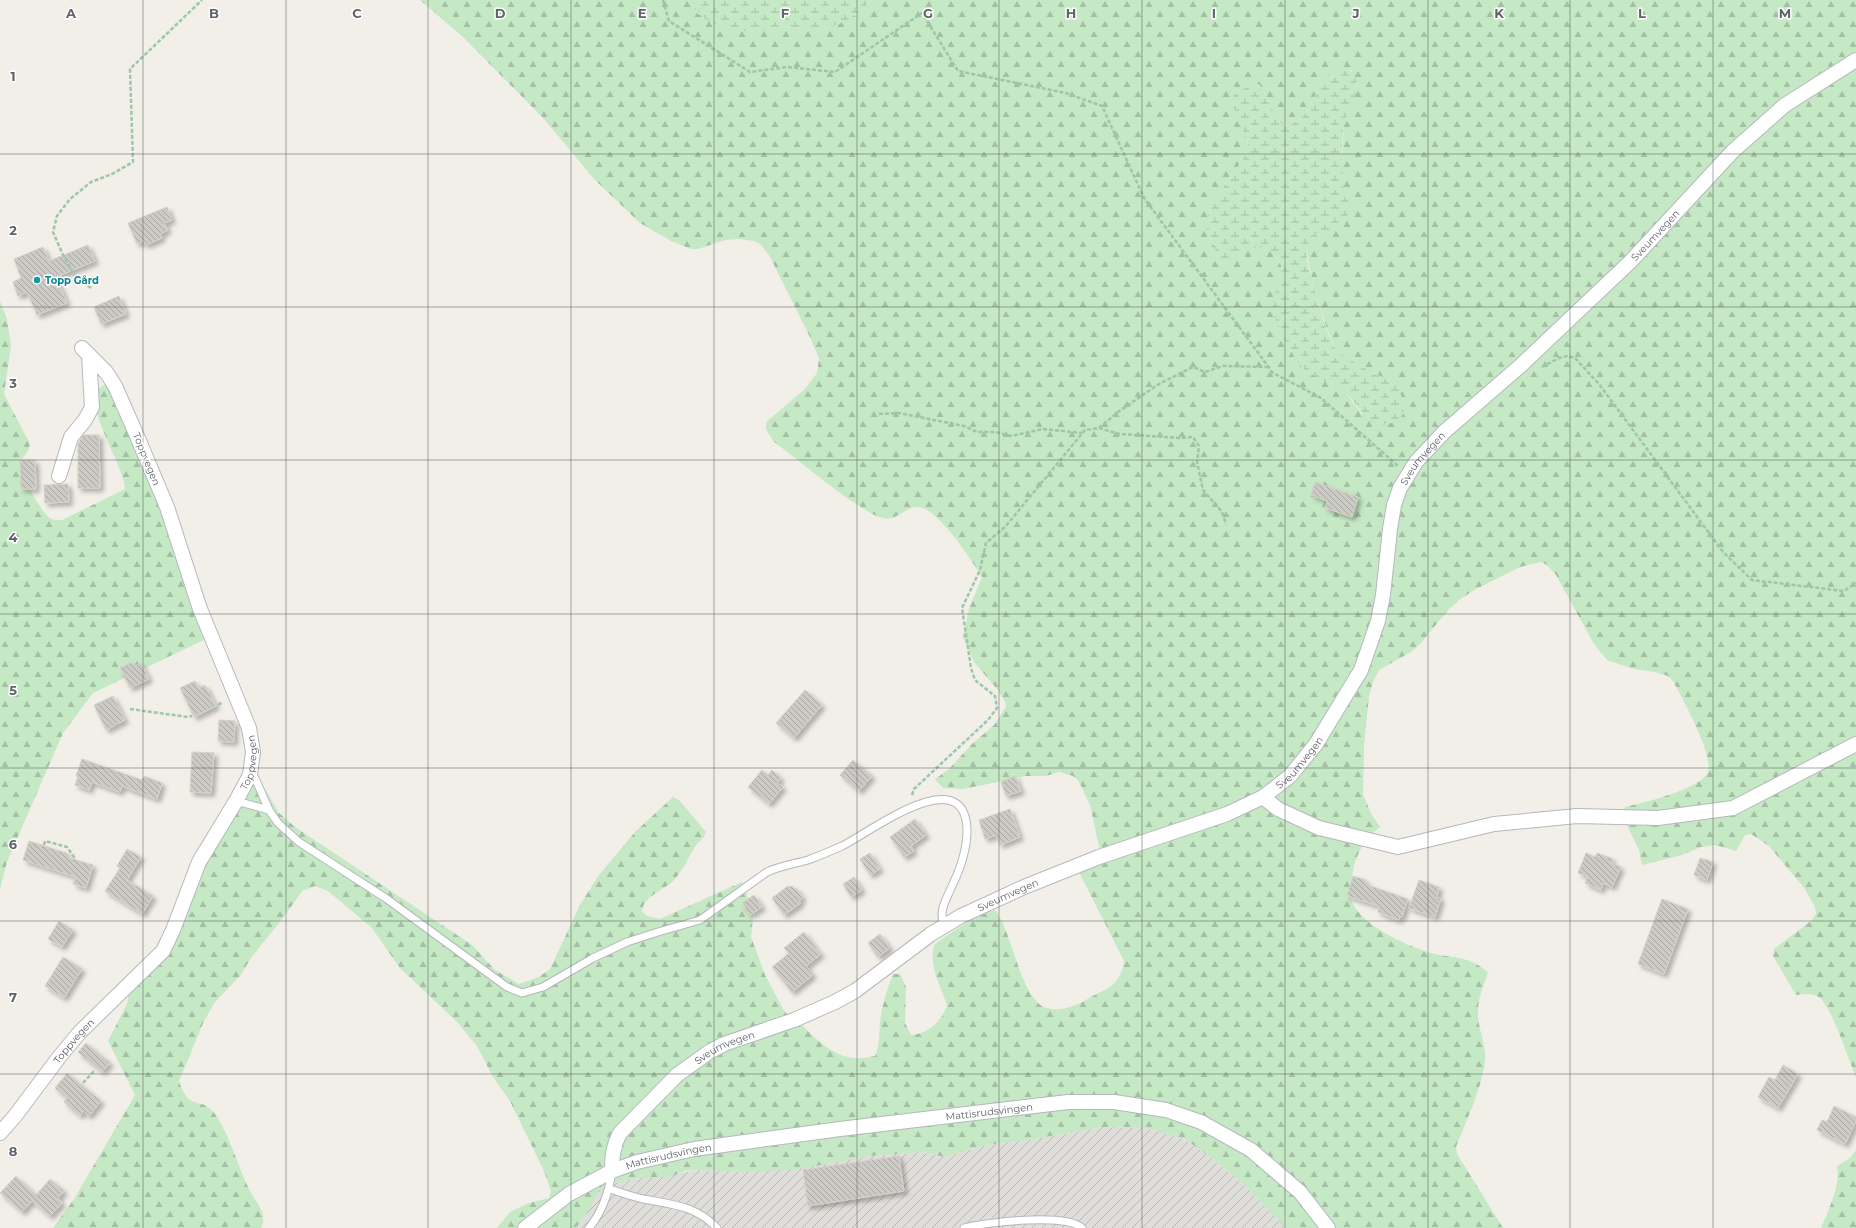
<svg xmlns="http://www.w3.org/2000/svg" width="1856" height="1228" viewBox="0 0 1856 1228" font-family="Montserrat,sans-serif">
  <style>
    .industrial { fill: url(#industrial-furrows) }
    .forest { fill: url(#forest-firs); fill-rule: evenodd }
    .wetland { fill: url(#wetland-marsh) }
    .building { fill: url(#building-back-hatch); stroke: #d6d1c6; filter: url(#shadow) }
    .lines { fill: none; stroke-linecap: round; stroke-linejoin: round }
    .lane-casing { stroke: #b5b8bc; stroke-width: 9 }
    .street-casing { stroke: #b5b8bc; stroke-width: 16 }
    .path { stroke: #9cc7a9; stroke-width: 2.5; stroke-dasharray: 4 2; stroke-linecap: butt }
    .lane { stroke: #fff; stroke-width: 7 }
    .street { stroke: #fff; stroke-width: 14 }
    .grid { fill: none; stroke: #5f6368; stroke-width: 1; stroke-opacity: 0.55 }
    .culture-dot { fill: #0f9aa8; stroke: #fff; stroke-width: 1.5 }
    .labels { text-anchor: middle; stroke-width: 3; stroke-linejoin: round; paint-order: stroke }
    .street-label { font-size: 10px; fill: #5f6368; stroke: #fff }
    .culture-label { font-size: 10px; font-weight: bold; fill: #0d838f; stroke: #fff; text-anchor: start }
    .grid-label { font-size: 13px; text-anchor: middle; font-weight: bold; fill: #5f6368; stroke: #fff; stroke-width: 3; stroke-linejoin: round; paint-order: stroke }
  </style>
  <defs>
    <pattern id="industrial-furrows" width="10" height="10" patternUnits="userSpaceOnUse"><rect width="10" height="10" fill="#e0deda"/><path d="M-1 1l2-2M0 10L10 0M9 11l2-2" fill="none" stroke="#b9b8b5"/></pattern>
    <pattern id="forest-firs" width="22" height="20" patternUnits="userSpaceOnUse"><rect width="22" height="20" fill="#c5e8c5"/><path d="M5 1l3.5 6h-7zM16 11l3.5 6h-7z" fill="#a3c0a4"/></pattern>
    <pattern id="wetland-marsh" width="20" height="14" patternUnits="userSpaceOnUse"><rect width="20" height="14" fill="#c5e8c5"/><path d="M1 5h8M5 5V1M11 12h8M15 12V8" fill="none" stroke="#a3c0a4"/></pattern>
    <pattern id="building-back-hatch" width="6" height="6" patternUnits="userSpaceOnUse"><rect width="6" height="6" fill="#cccac5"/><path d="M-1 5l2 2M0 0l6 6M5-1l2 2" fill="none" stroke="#a9a8a4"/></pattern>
    <filter id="shadow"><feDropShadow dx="3.5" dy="3.5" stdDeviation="2" flood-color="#0004"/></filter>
  </defs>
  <rect width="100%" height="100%" fill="#f1efe8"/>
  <!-- industrial -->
  <path class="industrial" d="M 1103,1127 L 1145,1128 L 1185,1139 L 1214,1160 L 1247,1187 L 1286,1228 L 576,1228 L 593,1204 L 598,1191 L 610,1184 L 637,1178 L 651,1178 L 699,1170 L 749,1172 L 869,1156 L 924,1152 L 944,1157 L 986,1145 L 1034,1139 Z"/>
  <!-- forest -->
  <path class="forest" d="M 420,0 L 689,0 L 698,14 L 758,31 L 778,27 L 822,28 L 836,25 L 855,15 L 866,6 L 871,0 L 1856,0 L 1856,1077 C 1848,1058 1834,1014 1822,1000 C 1815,992 1805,994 1796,995 L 1773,956 L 1774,949 L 1812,920 L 1816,914 L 1815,907 L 1805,889 L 1769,846 L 1751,834 L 1745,835 L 1736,851 L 1715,845 L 1701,847 L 1682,855 L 1642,865 L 1639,850 L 1621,813 L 1625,807 C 1643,803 1701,789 1708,772 C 1714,756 1682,697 1673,681 L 1668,676 L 1655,672 L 1634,669 L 1607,660 L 1594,644 L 1556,575 L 1547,565 L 1541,562 L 1520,567 L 1476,589 L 1459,600 L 1448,610 L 1421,643 L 1411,652 L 1379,670 L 1373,682 L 1369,696 L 1364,746 L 1363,795 L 1372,815 L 1380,827 C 1364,839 1355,855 1352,876 C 1351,881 1349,888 1350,894 C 1352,922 1407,946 1431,953 C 1444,957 1459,956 1472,962 C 1478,964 1483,969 1488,972 C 1484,985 1478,997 1478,1011 C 1477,1027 1486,1043 1485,1059 C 1484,1083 1465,1124 1456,1147 L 1457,1154 L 1503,1228 L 1286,1228 L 1247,1187 L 1214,1160 L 1185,1139 L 1145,1128 L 1103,1127 L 1034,1139 L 986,1145 L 944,1157 L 924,1152 L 869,1156 L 799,1169 L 749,1172 L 699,1170 L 685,1171 L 672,1176 L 651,1178 L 637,1178 L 610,1184 L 598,1191 L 593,1204 L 576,1228 L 497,1228 L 510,1212 L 529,1203 L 549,1198 L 551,1191 L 544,1171 L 510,1101 L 493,1077 L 477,1046 L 458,1023 L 400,968 L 372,928 L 328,891 L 315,886 L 302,891 L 286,914 L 251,958 L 240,976 L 215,1002 L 204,1021 L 179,1081 C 189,1113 201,1095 215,1114 C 230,1135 237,1165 249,1189 C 253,1198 261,1206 263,1216 C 264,1220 263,1224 261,1228 L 53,1228 L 74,1199 L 135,1095 L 108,1041 L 127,1004 L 130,990 L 168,932 L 255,772 L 279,813 L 295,827 L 472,945 L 495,970 L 519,984 L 539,977 L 550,969 L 580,905 L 599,875 L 636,831 L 673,797 L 679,800 L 706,832 C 704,838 701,840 697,844 C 689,855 684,869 675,879 C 665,890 644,895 642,911 L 647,916 L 660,919 L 742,882 L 750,903 L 753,917 L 751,937 L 765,975 L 783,1009 L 787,1014 L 793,1016 C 811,1033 828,1055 853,1058 C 860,1059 868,1057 875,1056 C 880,1045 879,1033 880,1022 C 882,1005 887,990 893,974 L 900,974 L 906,987 L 905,1023 L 911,1035 C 927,1035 943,1020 947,1005 C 941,987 927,963 935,944 C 953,932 973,915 995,910 C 999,916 1003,922 1005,929 C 1014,948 1025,1003 1047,1008 C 1062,1012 1079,1005 1091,997 C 1110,987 1120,985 1124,961 L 1079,872 L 1098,853 L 1099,846 L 1090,805 L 1078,780 L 1073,776 L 1059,772 L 1046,776 L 1025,776 L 964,789 L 943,788 L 935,779 L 948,770 L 972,744 L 994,725 L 1006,707 L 1005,701 L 997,689 L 974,662 L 963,637 L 969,609 L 982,577 C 972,561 937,506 917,507 C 906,507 895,522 883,518 C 874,516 864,509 856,504 C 827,485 801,462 773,441 L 766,429 L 766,422 L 804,390 L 817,373 L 819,359 L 811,339 L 769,255 L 760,244 L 754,241 L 739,239 L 725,240 L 698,249 L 691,249 L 671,241 L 640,223 L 594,179 L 545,120 L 464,38 ZM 1351,70 L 1357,84 L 1356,90 L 1344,123 L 1341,173 L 1344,190 L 1349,204 L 1342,223 C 1334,228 1313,236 1308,243 C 1302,254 1329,344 1339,353 C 1350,363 1376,375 1390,380 L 1362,414 L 1344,391 L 1319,378 L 1274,301 C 1283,273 1290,265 1263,246 L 1256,247 L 1207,216 L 1217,197 L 1245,156 L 1248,142 L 1246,135 L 1259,84 L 1279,121 L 1284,126 C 1308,122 1314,99 1320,79 Z
    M 0,301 L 7,319 L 11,346 L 4,394 L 30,444 L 28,451 L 20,462 C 22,475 39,510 50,518 C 54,520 57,520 62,520 L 125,489 C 125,467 84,408 98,389 C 102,385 109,383 114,380 L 214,635 L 93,693 L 63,733 L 7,862 L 0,889 Z
    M 1856,1150 L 1856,1228 L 1821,1228 C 1828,1212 1841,1184 1837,1166 L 1849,1159 Z"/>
  <!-- wetland -->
  <path class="wetland" d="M 689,0 L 871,0 C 860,14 839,27 821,28 C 807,29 792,26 778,27 C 771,28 764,31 757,31 C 731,32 701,25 689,0 Z
    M 1345,67 C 1370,81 1347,106 1344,125 C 1341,145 1341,167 1344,186 C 1345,195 1352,204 1349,213 C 1337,242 1297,222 1309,269 C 1315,288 1326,340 1339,353 C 1342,355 1347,357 1350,360 C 1358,364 1366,369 1374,374 C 1379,376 1385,377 1390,380 C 1399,385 1404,400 1404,410 C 1404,417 1394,423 1387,424 C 1365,428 1357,400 1343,391 C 1330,382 1313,378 1301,366 C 1294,359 1277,325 1274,315 C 1266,285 1303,273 1263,246 L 1256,247 L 1224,262 L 1219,257 L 1207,231 L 1207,216 L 1217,197 L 1245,156 L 1248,142 L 1234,108 L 1234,95 L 1252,84 L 1259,84 L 1279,121 L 1284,126 C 1308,122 1314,99 1320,79 Z"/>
  <!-- building -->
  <path class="building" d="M 167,207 L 172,220 L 164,223 L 168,230 L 160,234 L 162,238 L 146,245 L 144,241 L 137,244 L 128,223 Z
    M 88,245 L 95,261 L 56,277 L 67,303 L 37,315 L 27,292 L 18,296 L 13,282 L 21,278 L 14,259 L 43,247 L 49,261 Z
    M 119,296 L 126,314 L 101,324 L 94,307 Z
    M 83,435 L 99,435 L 100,488 L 78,488 L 78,444 Z
    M 20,460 L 35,460 L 36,489 L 21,489 Z
    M 1315,482 L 1358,497 L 1352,517 L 1325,508 L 1327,501 L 1311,495 Z
    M 68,484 L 69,502 L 45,503 L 44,485 Z
    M 132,662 L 134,666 L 141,663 L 149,679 L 130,688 L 120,668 Z
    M 195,681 L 199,688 L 205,685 L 216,706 L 194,717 L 180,688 Z
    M 805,690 L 822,705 L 794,738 L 776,723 Z
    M 113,696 L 125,720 L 106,730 L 94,705 Z
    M 219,720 L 235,721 L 234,742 L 218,741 Z
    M 192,752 L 214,753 L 211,793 L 190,792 Z
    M 82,759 L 142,780 L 144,776 L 162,783 L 157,799 L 122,786 L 120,792 L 92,782 L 89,790 L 75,785 L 78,777 L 76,776 Z
    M 853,760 L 872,776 L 859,791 L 840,775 Z
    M 762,770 L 768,775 L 772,770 L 781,778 L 777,783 L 783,787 L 769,804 L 748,787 Z
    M 1015,776 L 1021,791 L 1006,796 L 1001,782 Z
    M 1010,809 L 1020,837 L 1000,845 L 996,835 L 985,839 L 979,820 Z
    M 915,819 L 926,835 L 911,846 L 914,851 L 904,857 L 890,837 Z
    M 29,841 L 66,853 L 70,856 L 69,858 L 93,865 L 86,888 L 73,884 L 76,877 L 23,860 Z
    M 127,849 L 141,857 L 127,880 L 153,896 L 142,914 L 105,891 L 120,868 L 117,866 Z
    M 870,853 L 880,869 L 870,875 L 860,859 Z
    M 1586,853 L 1595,857 L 1597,853 L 1613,859 L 1611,863 L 1621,867 L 1612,887 L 1603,883 L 1601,890 L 1585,883 L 1588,876 L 1578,873 Z
    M 1700,858 L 1713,862 L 1707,880 L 1694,875 Z
    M 1353,876 L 1366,880 L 1365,884 L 1408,899 L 1402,917 L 1400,916 L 1399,920 L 1385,915 L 1378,912 L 1379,906 L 1347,896 Z
    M 854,877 L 862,890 L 851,897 L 843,884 Z
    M 1419,880 L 1439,887 L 1437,897 L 1441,899 L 1435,917 L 1409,908 Z
    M 788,886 L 790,887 L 792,886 L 794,889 L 796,888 L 803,898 L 799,901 L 801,903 L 784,915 L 772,898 Z
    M 754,895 L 762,907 L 750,915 L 742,903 Z
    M 1662,899 L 1688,909 L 1664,974 L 1638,964 Z
    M 59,921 L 73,930 L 62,947 L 48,939 Z
    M 804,932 L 821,954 L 806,966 L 813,975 L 792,992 L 772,967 L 789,953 L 784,948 Z
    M 880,934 L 890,948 L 878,957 L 868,943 Z
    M 63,957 L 82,969 L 64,998 L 45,986 Z
    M 86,1043 L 110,1063 L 102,1072 L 78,1052 Z
    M 1783,1065 L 1798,1074 L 1778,1108 L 1758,1097 L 1769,1077 L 1775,1080 Z
    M 67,1073 L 101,1101 L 89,1116 L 83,1111 L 80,1116 L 64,1102 L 67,1098 L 55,1088 Z
    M 1834,1106 L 1856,1117 L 1856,1121 L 1845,1144 L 1817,1130 L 1822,1120 L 1827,1122 Z
    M 899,1156 L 904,1191 L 808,1206 L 803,1170 Z
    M 16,1176 L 36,1195 L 50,1179 L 64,1191 L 58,1198 L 62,1203 L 50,1216 L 32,1201 L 22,1212 L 0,1193 Z"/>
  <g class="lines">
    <!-- lane casing -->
    <g class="lane-casing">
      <path id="lane" d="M 250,775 L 255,778 L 269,810 L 278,823 L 299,842 L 387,899 L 507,987 L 522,993 L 543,987 L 593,958 L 627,942 L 658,932 L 700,920 L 767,872 C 780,866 794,864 808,860 C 819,856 831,851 842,846 C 866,835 965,758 967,830 C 967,851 960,870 951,888 C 948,896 942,905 942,914 C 942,918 943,922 943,926
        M 236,801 L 269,810
        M 610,1189 C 622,1193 635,1198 649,1200 C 676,1205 697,1207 717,1228
        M 589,1228 C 603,1211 609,1192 612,1171
        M 964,1228 C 986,1222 1066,1213 1082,1228"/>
    </g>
    <!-- street casing -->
    <g class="street-casing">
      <g id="street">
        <path d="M 59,476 L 71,437 L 85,420 L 92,407 L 89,355"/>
        <path d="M 1263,797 L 1278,809 L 1319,828 L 1398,847 L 1494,824 L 1577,816 L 1658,818 L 1733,808 L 1856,744"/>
        <path id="s1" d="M 0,1133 L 15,1116 L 60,1056 L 80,1032 L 163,951 L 173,930 L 199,862 L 236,801 L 250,775 L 253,752 L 249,728 L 200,609 L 167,507 L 134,429 L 115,386 L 106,372 L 82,348"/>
        <path id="s2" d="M 612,1171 C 612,1157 613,1146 620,1133 L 677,1075 L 709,1052 L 724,1044 L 794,1020 L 835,1002 L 855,991 L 931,934 L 961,916 L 1024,887 L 1099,857 L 1227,814 L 1263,797 L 1290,776 L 1316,744 L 1361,670 L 1378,621 L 1383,595 L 1390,529 L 1394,505 L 1400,488 L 1416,462 L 1444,432 L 1519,367 L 1630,262 L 1733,151 L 1785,105 L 1856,60"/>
        <path id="s3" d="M 525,1228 L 569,1194 L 612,1171 L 637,1162 L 694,1149 L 840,1129 L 1068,1102 L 1114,1102 L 1166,1110 L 1201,1122 L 1251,1150 L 1300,1192 L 1328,1228"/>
      </g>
    </g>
    <!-- path -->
    <path class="path" d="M 663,0 L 669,21 L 750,72 L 787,67 L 835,72 L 922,13 L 958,71 L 1066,93 L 1102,106 L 1144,198 L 1273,373 L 1321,398 L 1398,466
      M 91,288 L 75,276 L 63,255 L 53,232 L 57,216 L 70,199 L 91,182 L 112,174 L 133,162 L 130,69 L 202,0
      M 1542,367 L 1559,358 L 1567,356 L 1575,358 L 1599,384 L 1723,552 L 1752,580 L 1844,591 L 1856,583
      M 879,414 L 899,413 L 964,426 L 977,432 L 995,432 L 1011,436 L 1043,429 L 1082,433
      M 1099,428 L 1119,434 L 1181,438 L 1193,437 L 1199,446 L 1197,462 L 1203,490 L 1222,512 L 1226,524
      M 218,705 L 223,702
      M 130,709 L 188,717 L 192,716
      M 912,795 L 914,789 L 988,720 L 997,708 L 995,696 L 975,680 L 971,668 L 962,608 L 980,570 L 986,543 L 1005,527 L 1085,430 L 1099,428 L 1118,412 L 1159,384 L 1193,367 L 1205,372 L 1223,366 L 1268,367
      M 44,845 L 45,841 L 67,847 L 74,857 L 74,861
      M 83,1083 L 95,1070"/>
    <!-- lane -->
    <use href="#lane" class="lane"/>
    <!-- street -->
    <use href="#street" class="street"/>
  </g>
  <!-- grid -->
  <path class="grid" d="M 143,0 L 143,1228M 286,0 L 286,1228M 428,0 L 428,1228M 571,0 L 571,1228M 714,0 L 714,1228M 857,0 L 857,1228M 999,0 L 999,1228M 1142,0 L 1142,1228M 1285,0 L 1285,1228M 1428,0 L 1428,1228M 1570,0 L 1570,1228M 1713,0 L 1713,1228M 0,154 L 1856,154M 0,307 L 1856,307M 0,460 L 1856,460M 0,614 L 1856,614M 0,768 L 1856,768M 0,921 L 1856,921M 0,1074 L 1856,1074"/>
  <!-- markers -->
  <circle class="culture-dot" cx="37" cy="280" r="4"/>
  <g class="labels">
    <!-- street labels -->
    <g class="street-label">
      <text dy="4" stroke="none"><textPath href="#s2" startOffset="1483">Sveumvegen</textPath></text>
      <text transform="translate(147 459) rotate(68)" y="4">Toppvegen</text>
      <text dy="4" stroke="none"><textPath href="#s2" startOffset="1160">Sveumvegen</textPath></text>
      <text dy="4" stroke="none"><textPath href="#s1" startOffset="454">Toppvegen</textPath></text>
      <text dy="4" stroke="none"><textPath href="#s2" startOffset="824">Sveumvegen</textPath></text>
      <text dy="4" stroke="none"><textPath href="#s2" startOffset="500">Sveumvegen</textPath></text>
      <text dy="4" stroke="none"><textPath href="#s1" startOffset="118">Toppvegen</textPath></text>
      <text dy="4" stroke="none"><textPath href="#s2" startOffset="176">Sveumvegen</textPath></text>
      <text dy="4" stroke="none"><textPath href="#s3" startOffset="487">Mattisrudsvingen</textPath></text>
      <text dy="4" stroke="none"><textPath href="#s3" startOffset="163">Mattisrudsvingen</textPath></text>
    </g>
    <!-- culture labels -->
    <g class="culture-label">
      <text x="45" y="284">Topp Gård</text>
    </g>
  </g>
  <g class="grid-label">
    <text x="71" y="18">A</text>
    <text x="214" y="18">B</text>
    <text x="357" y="18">C</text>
    <text x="500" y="18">D</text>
    <text x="642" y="18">E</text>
    <text x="785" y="18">F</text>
    <text x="928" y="18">G</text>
    <text x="1071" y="18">H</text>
    <text x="1214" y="18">I</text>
    <text x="1356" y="18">J</text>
    <text x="1499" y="18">K</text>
    <text x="1642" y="18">L</text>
    <text x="1785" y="18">M</text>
    <text x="13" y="81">1</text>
    <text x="13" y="235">2</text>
    <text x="13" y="388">3</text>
    <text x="13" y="542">4</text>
    <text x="13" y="695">5</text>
    <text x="13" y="849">6</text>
    <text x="13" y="1002">7</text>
    <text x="13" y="1156">8</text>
  </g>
</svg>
